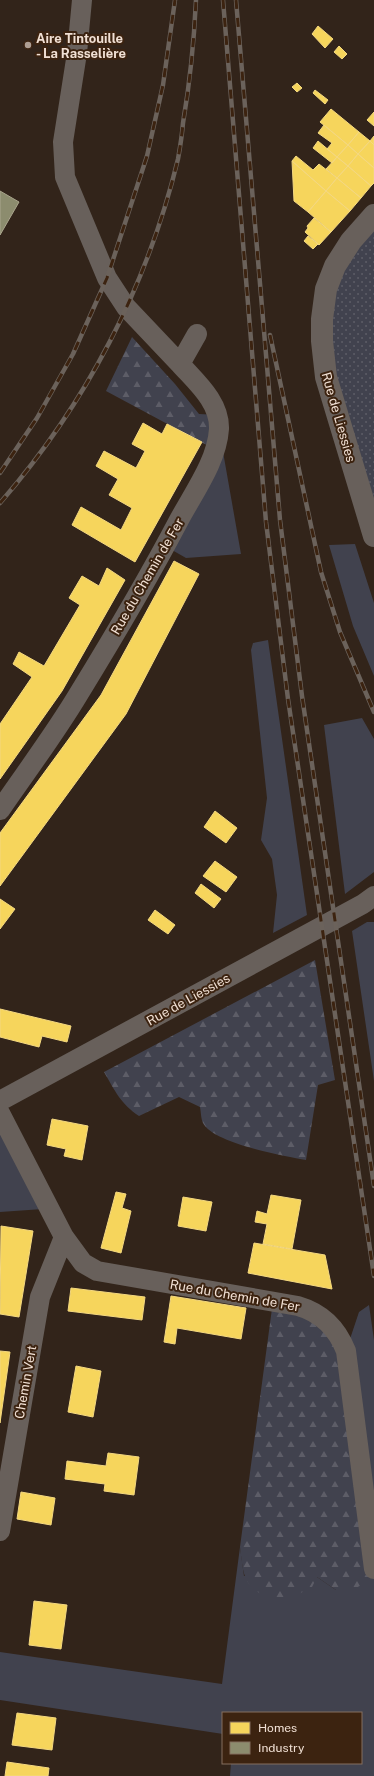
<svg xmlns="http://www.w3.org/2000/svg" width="374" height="1776" viewBox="0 0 374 1776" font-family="'Public Sans',sans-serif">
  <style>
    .green { fill: #41424e }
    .forest { fill: url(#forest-firs) }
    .park { fill: url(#park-dots) }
    .homes { fill: #f6d55c; stroke: #f4d880 }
    .industry { fill: #8c8c6e; stroke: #aaa58d }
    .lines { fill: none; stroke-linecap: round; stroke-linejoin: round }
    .minor { stroke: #68605b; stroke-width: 20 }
    .tertiary { stroke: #68605b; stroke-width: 22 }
    .rail-casing { stroke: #6b625b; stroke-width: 4.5 }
    .rail { stroke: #3c2310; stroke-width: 3; stroke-dasharray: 9; stroke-linecap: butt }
    .poi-dot { fill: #ae9e93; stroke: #3c2310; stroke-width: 1.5 }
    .labels { text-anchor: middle; stroke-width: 4; stroke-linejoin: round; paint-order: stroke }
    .poi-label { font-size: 13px; font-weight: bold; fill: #f1e0d4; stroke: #3c2310; text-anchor: start }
    .street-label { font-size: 13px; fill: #f1e0d4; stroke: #3c2310 }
  </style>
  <defs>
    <pattern id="forest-firs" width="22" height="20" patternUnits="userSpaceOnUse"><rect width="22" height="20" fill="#41424e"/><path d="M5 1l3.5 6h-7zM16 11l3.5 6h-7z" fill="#5d5d67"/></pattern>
    <pattern id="park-dots" width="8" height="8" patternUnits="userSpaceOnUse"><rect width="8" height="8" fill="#41424e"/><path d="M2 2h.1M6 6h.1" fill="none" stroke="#5d5d67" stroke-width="1.8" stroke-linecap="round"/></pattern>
  </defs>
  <rect width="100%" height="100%" fill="#32241a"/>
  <!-- green -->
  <path class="green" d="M 219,429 L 241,554 L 186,558 L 165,546 Z
    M 355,544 L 374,603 L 374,676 L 353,626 L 329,545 Z
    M 268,640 L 307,915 L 273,933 L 277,895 L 272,859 L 261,840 L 267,798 L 251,650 L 253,643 Z
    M 362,718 L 374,739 L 374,872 L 345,894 L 324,725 Z
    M 367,922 L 374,922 L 374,1081 L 352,931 Z
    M 0,1113 L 43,1209 L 0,1212 Z
    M 369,1305 L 374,1340 L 374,1569 L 346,1351 L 359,1312 Z
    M 240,1547 L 244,1576 L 317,1577 L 336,1590 L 374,1570 L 374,1776 L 230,1776 L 231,1763 L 361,1763 L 361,1713 L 223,1713 L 223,1734 L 0,1700 L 0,1652 L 222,1684 Z"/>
  <!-- forest -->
  <path class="forest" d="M 132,337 L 175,384 L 199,414 L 218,415 L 214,449 L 106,391 Z
    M 315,960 L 335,1080 L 318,1085 L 306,1160 C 283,1156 213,1143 203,1123 C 201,1119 201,1112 200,1107 L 179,1097 L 139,1116 C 121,1104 115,1091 104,1072 Z
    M 273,1301 L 334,1328 L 374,1570 L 368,1581 L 351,1591 L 336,1590 L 317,1577 L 312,1587 L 293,1597 L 274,1601 C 243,1586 244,1579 240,1547 Z"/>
  <!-- park -->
  <path class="park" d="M 374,215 L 374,536 L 326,377 L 326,289 Z"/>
  <!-- homes -->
  <path class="homes" d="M 318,26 L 333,39 L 325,48 L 312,34 Z
    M 339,46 L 347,54 L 342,59 L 334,52 Z
    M 297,83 L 302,88 L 297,92 L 292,87 Z
    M 315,90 L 328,100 L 325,104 L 313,93 Z
    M 331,109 L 359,132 L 348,145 L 320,122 Z
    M 374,112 L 374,126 L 367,120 Z
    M 324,125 L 348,145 L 337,157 L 327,149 L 332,143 L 318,133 Z
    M 359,132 L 370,141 L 358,154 L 348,145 Z
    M 374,136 L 374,145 L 370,141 Z
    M 318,141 L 337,157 L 332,163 L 313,148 Z
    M 370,141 L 374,145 L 374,168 L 358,154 Z
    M 348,145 L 358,154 L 348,166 L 337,157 Z
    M 358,154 L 374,168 L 374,183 L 371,186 L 348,166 Z
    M 296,156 L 313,170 L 319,164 L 337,178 L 326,191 L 292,161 Z
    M 337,157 L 348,166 L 337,178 L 326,169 Z
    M 292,161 L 326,191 L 308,212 L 294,201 Z
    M 348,166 L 371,186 L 361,198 L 337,178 Z
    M 337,178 L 361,198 L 350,211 L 326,191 Z
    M 326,191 L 350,211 L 331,232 L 308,212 Z
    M 314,218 L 331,232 L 319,245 L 305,232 L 308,228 L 307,226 Z
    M 308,236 L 318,244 L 313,249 L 304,241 Z
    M 143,423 L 162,434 L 167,424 L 202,442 L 135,562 L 72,525 L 81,507 L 121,530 L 132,508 L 109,495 L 118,479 L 96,466 L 104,451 L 136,468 L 145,451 L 132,444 Z
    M 174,561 L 199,574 L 126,714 L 0,886 L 0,833 L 101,695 Z
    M 107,568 L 125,580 L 62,691 L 0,779 L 0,724 L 32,677 L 13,664 L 19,652 L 44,666 L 80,605 L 69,598 L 82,576 L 99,586 Z
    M 215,811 L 237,828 L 226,843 L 204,827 Z
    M 215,861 L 237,877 L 226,892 L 203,876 Z
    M 201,884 L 221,899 L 214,908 L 195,893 Z
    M 0,899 L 15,909 L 0,929 Z
    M 155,910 L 175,925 L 168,934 L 148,920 Z
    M 0,1009 L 71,1026 L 67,1042 L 42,1036 L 39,1047 L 0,1037 Z
    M 52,1119 L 88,1126 L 82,1160 L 64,1156 L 66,1149 L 47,1145 Z
    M 116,1192 L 126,1194 L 122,1208 L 131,1211 L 121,1253 L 101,1248 Z
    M 271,1195 L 301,1200 L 292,1249 L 263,1244 L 267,1224 L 255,1222 L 257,1211 L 267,1214 Z
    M 183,1197 L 212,1202 L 206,1231 L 178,1226 Z
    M 1,1226 L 33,1231 L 19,1317 L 0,1314 Z
    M 254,1243 L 325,1255 L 332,1289 L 248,1273 Z
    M 71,1288 L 145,1297 L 142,1320 L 68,1311 Z
    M 171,1296 L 246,1308 L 241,1339 L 177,1328 L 175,1344 L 164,1342 Z
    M 0,1351 L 10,1352 L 0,1423 Z
    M 76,1366 L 101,1371 L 93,1417 L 68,1412 Z
    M 108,1453 L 139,1457 L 134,1495 L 104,1491 L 105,1484 L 65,1479 L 67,1461 L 106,1466 Z
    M 21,1492 L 55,1498 L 51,1525 L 17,1519 Z
    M 34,1601 L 67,1605 L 61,1649 L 29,1645 Z
    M 17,1713 L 56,1718 L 52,1750 L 12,1745 Z
    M 7,1762 L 49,1768 L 48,1776 L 5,1776 Z"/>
  <!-- industry -->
  <path class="industry" d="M 0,191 L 19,202 L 0,235 Z"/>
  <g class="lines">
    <!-- minor -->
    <path class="minor" d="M 82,0 L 77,53 L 63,142 L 65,177 L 107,278 L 126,307 L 180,364
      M 0,810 C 26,772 54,735 78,695 C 113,638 148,579 179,520 C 194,492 217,461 219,429 C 220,402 196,382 180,364 L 197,334
      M 0,1101 L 363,904 L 374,896
      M 0,1113 L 64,1237 L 83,1263 L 97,1271 L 298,1306 C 322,1313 337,1328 346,1351 L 374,1569
      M 0,1531 L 40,1297 L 64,1237"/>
    <!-- tertiary -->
    <path class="tertiary" d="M 374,215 L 351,241 L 335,266 L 326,289 L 322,319 L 322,341 L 326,377 L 374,536"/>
    <!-- rail casing -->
    <g class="rail-casing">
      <path id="rail" d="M 223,0 L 266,522 L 288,699 L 374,1276
        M 236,0 L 280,520 L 302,696 L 374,1186
        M 270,335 L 321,572 L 340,632 L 374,712
        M 0,473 L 37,418 L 73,354 L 107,278 L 147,156 L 163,85 L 175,0
        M 0,503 C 86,404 147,287 178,159 C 180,148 182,135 183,123 C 190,82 194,42 196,0"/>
    </g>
    <!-- rail -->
    <use href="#rail" class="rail"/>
  </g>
  <!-- markers -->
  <circle class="poi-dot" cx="28" cy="45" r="4"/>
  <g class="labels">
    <!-- poi labels -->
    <g class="poi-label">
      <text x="36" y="43">Aire Tintouille<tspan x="36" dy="15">- La Rasselière</tspan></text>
    </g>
    <!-- street labels -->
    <g class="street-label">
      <text transform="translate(339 417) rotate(74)" y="5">Rue de Liessies</text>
      <text transform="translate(147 576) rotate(-60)" y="5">Rue du Chemin de Fer</text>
      <text transform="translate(188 999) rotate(-29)" y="5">Rue de Liessies</text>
      <text transform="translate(235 1295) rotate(10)" y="5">Rue du Chemin de Fer</text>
      <text transform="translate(25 1382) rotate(-80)" y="5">Chemin Vert</text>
    </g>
  </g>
  <!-- legend -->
  <rect x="222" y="1712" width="140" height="52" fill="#3c2310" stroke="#846f5e"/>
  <rect x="230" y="1722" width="20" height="12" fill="#f6d55c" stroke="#846f5e"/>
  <text x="258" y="1732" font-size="12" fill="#f1e0d4">Homes</text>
  <rect x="230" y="1742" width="20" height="12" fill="#8c8c6e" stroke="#846f5e"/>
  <text x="258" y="1752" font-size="12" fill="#f1e0d4">Industry</text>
</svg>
